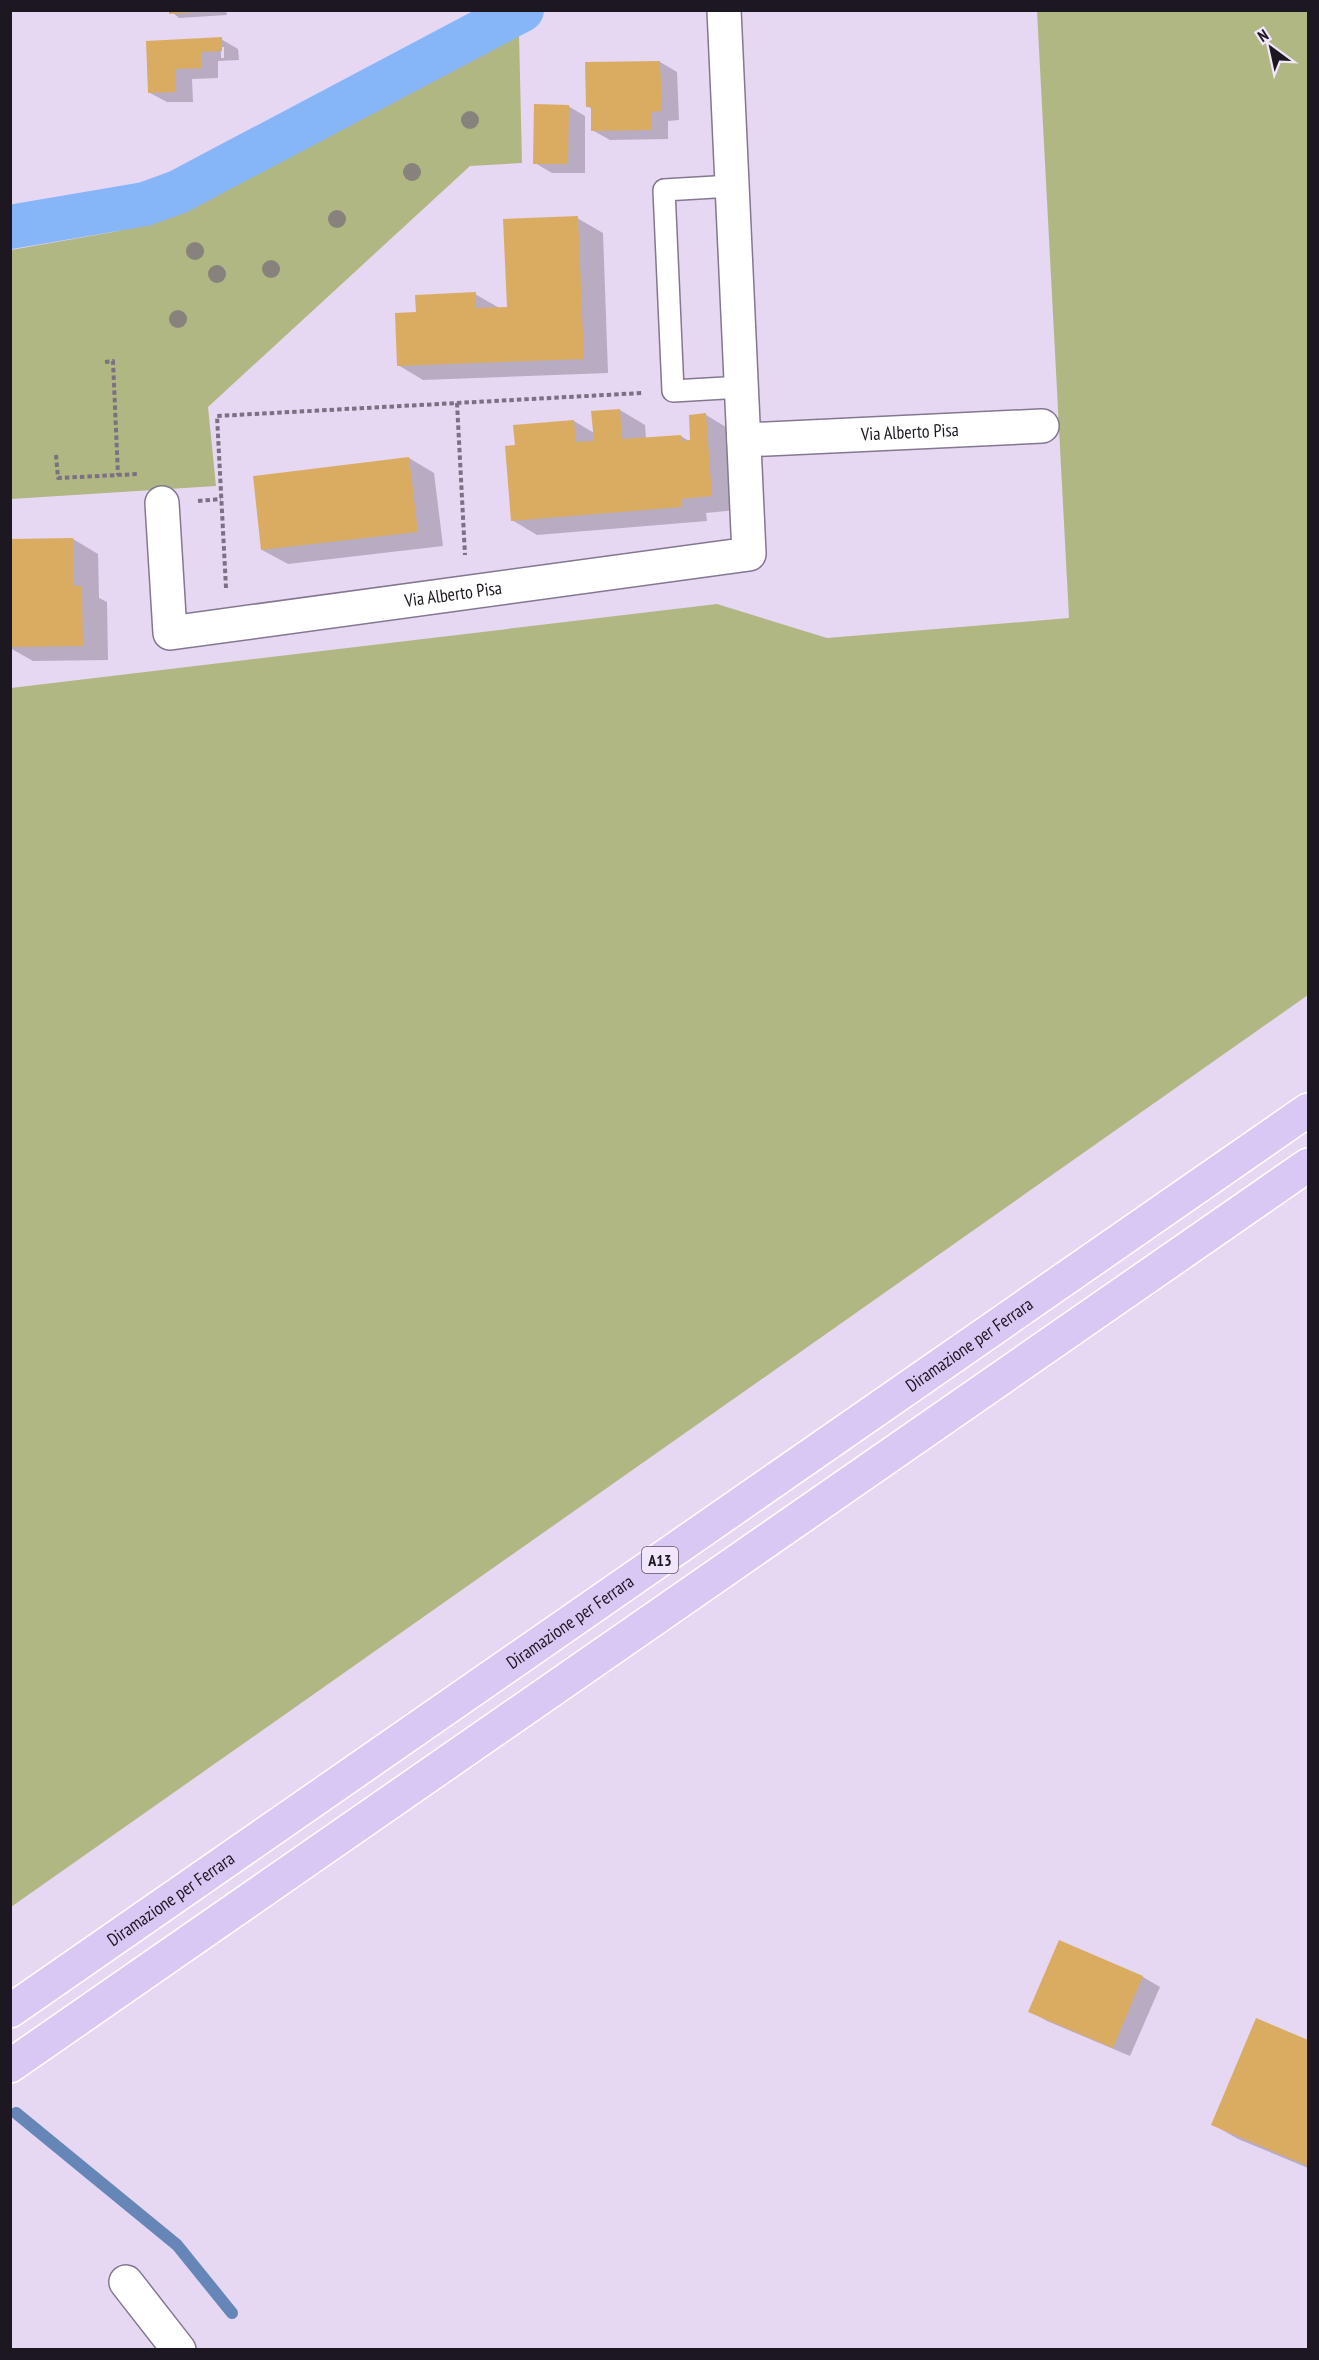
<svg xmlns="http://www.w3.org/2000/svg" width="1319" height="2360" viewBox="0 0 1319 2360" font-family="'PT Sans Narrow',sans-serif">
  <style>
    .green { fill: #b1b783 }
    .shadow { fill: #0003; fill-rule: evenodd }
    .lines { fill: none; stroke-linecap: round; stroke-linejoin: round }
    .stream { stroke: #6686b7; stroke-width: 12 }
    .canal { stroke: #86b6f7; stroke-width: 44 }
    .building { fill: #daac62 }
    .lane-casing { stroke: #847790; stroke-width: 24 }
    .street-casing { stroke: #847790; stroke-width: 36 }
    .highway-casing { stroke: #fff; stroke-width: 36 }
    .path { stroke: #7c7184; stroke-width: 4; stroke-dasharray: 4.5 3; stroke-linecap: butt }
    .lane { stroke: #fff; stroke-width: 21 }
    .street { stroke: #fff; stroke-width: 33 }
    .highway { stroke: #d9c8f3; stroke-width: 33 }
    .tree { fill: #87827b }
    .labels { text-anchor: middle; stroke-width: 5; stroke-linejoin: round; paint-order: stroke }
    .shield { fill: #f2e6fc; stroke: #5d5563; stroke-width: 1.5 }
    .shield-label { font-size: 16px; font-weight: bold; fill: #1d1721 }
    .street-label { font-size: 18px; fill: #1d1721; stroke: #f2e6fc }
  </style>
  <rect width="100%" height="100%" fill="#e6d7f3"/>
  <!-- green -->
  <path class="green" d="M 1037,11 L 1308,11 L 1308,995 L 11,1907 L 11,688 L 717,604 L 827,638 L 1069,618 Z
    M 519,34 L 522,163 L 470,166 L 208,407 L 216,486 L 11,499 L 11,250 L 113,232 L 153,223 Z"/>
  <!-- shadow -->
  <path class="shadow" d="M 170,10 L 226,10 L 227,15 L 179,18 Z
    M 221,39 L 238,49 L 239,60 L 218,61 L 218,78 L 192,79 L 193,102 L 167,102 L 150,93 L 148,42 ZM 221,47 L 224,47 L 224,58 L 221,58 Z
    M 660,62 L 677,72 L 679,120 L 668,121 L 668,139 L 610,140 L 592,130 L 592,109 L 587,106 Z
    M 568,106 L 585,116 L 585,173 L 552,173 L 535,163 Z
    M 577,218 L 603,233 L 608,373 L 423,380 L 398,365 L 418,313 L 475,294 L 501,309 L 509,309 Z
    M 620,410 L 645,425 L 646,439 L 681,436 L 692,443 L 706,415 L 731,430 L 737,510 L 706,513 L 707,521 L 537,535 L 512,520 L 517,447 L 574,421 L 594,433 Z
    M 409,458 L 434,473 L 443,546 L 288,564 L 262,550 Z
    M 73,539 L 98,554 L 99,598 L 107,602 L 108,660 L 33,661 L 10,648 L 10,541 Z
    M 1060,1942 L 1143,1977 L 1160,1987 L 1130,2056 L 1047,2021 L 1030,2011 Z
    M 1257,2020 L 1308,2042 L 1308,2168 L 1238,2139 L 1212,2124 Z"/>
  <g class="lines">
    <!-- stream -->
    <path class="stream" d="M 16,2113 L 177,2245 L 232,2313"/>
    <!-- canal -->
    <path class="canal" d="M 10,227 L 145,204 L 178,192 L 522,10"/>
  </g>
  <!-- building -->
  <path class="building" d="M 169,10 L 196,10 L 196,12 L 169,14 Z
    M 222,37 L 222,51 L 201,52 L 202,68 L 175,69 L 176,92 L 148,93 L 146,41 Z
    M 660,61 L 662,111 L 651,112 L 651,130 L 591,131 L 591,107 L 586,107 L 585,62 Z
    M 534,104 L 569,105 L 568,164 L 533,164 Z
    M 578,216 L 584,359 L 397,366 L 395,313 L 416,312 L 415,295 L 476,292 L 476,308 L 507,307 L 503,219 Z
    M 620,409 L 622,439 L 681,435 L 681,441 L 690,440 L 689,415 L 706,413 L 712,496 L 681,499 L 682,507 L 511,521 L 505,446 L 515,445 L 513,425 L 574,420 L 576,442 L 594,441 L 591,411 Z
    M 409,457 L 418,532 L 261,550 L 253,476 Z
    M 73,538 L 74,586 L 82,586 L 83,646 L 10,647 L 10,539 Z
    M 1059,1940 L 1143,1976 L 1113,2048 L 1028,2012 Z
    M 1256,2018 L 1308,2040 L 1308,2166 L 1211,2125 Z"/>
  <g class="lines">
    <!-- lane casing -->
    <g class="lane-casing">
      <path id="lane" d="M 732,186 L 664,190 L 673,391 L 742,387"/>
    </g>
    <!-- street casing -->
    <g class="street-casing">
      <g id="street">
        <path id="s1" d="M 744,440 L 1042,426"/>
        <path id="s2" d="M 162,503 L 170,633 L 749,554 L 724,10"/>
        <path d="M 126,2282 L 179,2350"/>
      </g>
    </g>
    <!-- highway casing -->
    <g class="highway-casing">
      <g id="highway">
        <path id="s3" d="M 10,2011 L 1308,1110"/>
        <path d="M 10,2066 L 1308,1165"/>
      </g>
    </g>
    <!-- path -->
    <path class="path" d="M 105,362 L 113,361 L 118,475
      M 457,403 L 465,555
      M 56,455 L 58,478 L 138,474
      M 198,501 L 221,499
      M 226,588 L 217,416 L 642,393"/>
    <!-- lane -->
    <use href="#lane" class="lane"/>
    <!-- street -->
    <use href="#street" class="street"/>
    <!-- highway -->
    <use href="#highway" class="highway"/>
  </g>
  <!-- trees -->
  <g class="tree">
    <circle cx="470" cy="120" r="9"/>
    <circle cx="412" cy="172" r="9"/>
    <circle cx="337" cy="219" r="9"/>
    <circle cx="195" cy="251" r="9"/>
    <circle cx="271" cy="269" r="9"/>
    <circle cx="217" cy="274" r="9"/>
    <circle cx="178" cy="319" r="9"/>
  </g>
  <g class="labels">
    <!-- shield labels -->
    <rect class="shield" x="642" y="1547" width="36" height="26" rx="4.5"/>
    <g class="shield-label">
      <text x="660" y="1566">A13</text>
    </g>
    <!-- street labels -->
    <g class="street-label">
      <text dy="6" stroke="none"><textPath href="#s1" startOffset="166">Via Alberto Pisa</textPath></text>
      <text dy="6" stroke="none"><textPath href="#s2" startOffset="416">Via Alberto Pisa</textPath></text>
      <text dy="6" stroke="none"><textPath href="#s3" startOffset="1168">Diramazione per Ferrara</textPath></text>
      <text dy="6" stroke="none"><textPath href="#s3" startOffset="682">Diramazione per Ferrara</textPath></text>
      <text dy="6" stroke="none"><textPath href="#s3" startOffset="196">Diramazione per Ferrara</textPath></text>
    </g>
  </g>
  <!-- border -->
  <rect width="1319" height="2360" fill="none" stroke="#1d1721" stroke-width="24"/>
  <!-- north arrow -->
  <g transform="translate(1271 48) rotate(327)" stroke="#f2e6fc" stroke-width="4.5" paint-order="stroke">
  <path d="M0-4.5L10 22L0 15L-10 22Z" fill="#1d1721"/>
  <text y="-9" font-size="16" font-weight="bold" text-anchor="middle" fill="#1d1721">N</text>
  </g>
</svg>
